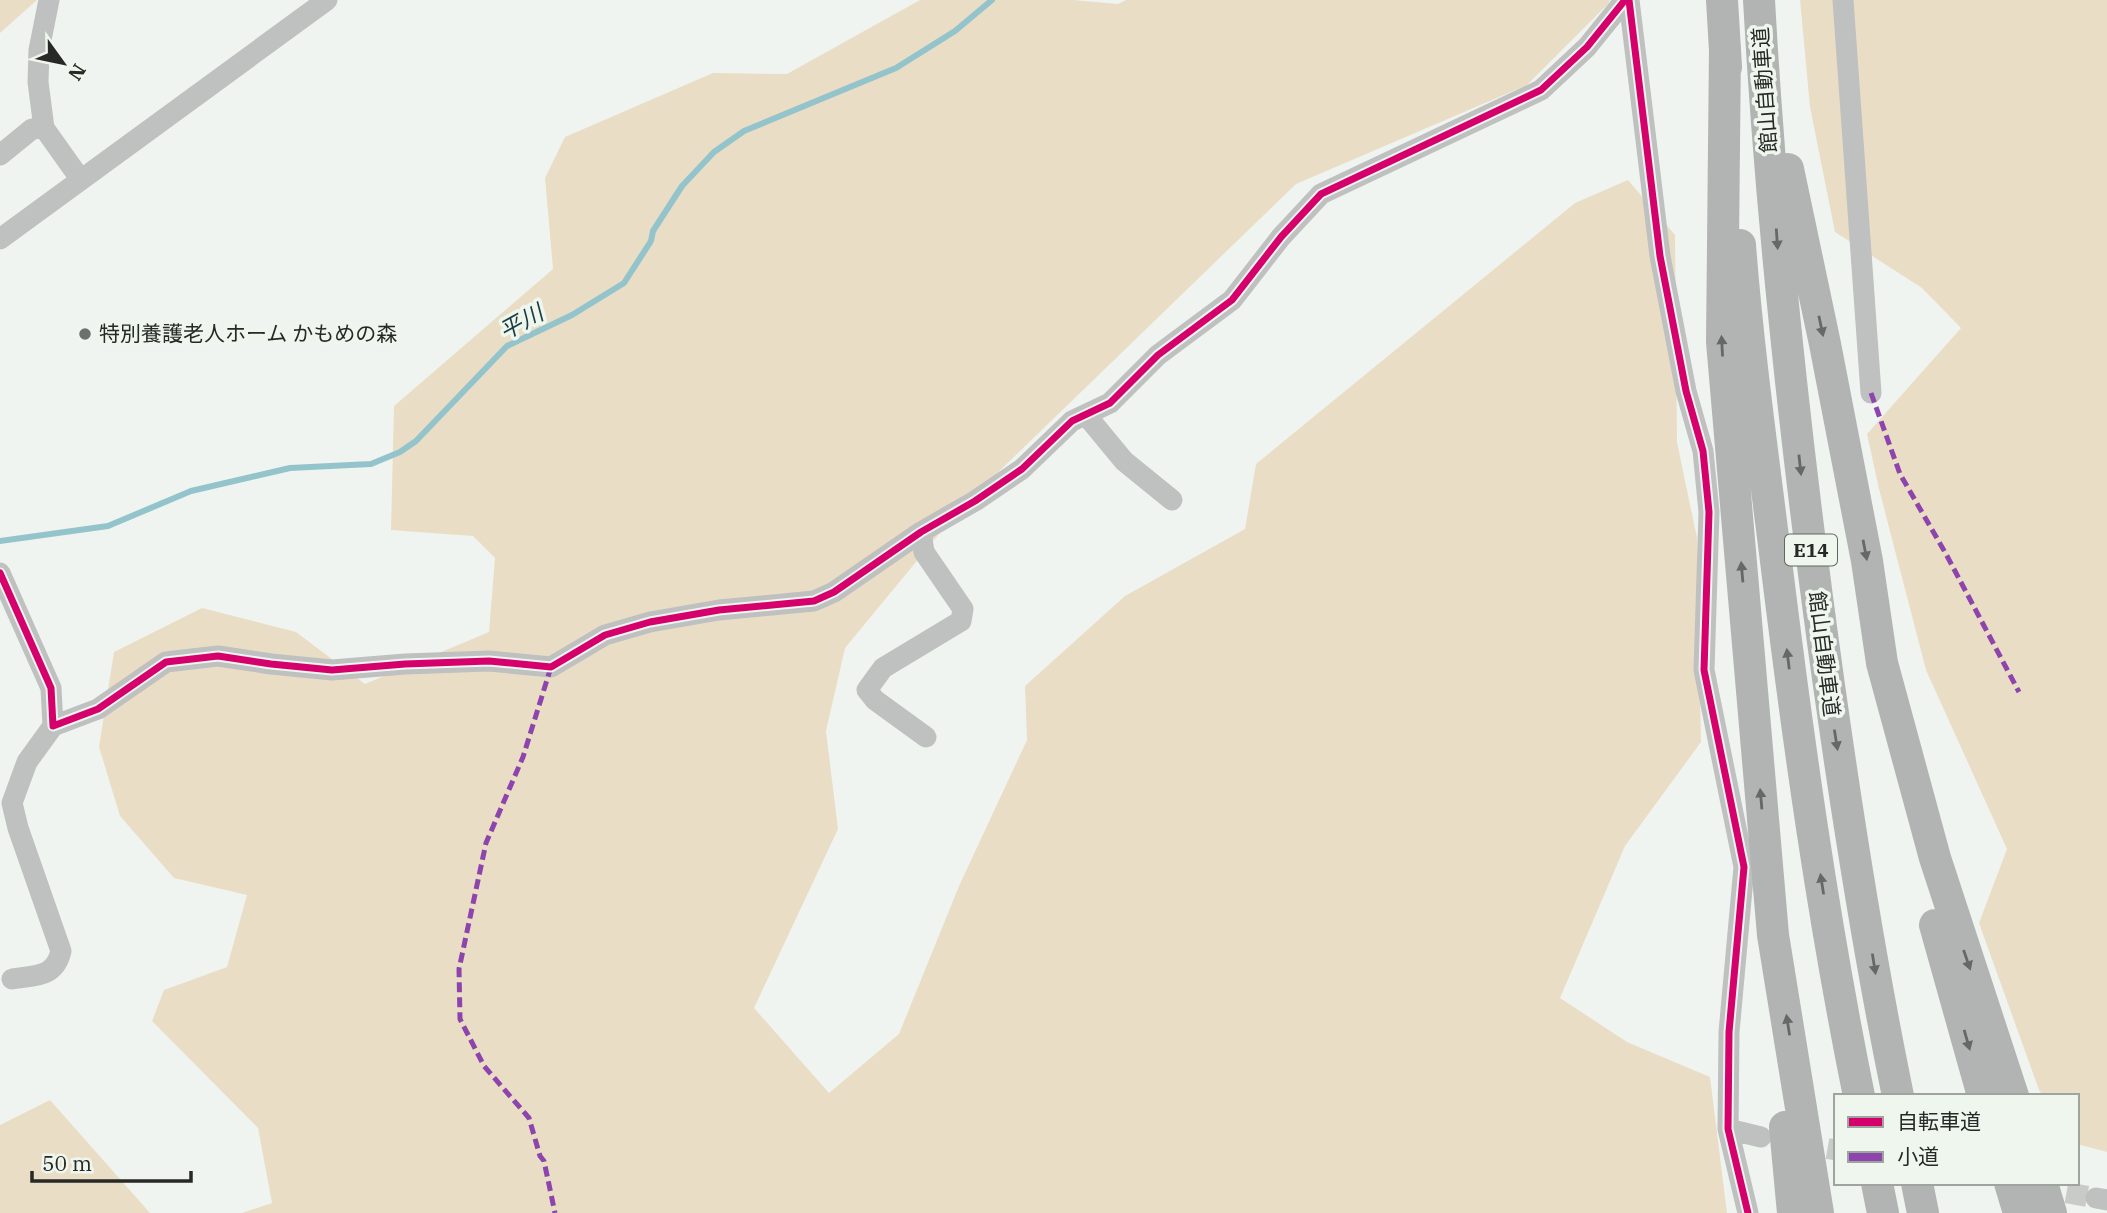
<svg xmlns="http://www.w3.org/2000/svg" width="2107" height="1213" viewBox="0 0 2107 1213" font-family="'IBM Plex Serif','Noto Sans JP',serif">
  <style>
    .green { fill: #eaddc5 }
    .lines { fill: none; stroke-linecap: round; stroke-linejoin: round }
    .stream { stroke: #93c4cc; stroke-width: 6 }
    .minor-tunnel { stroke: #c8cbc8; stroke-width: 21; stroke-dasharray: 21 10; stroke-linecap: butt }
    .minor { stroke: #bfc0c0; stroke-width: 21 }
    .highway { stroke: #b1b4b3; stroke-width: 32 }
    .quiet { stroke: #8e44ad; stroke-width: 5; stroke-dasharray: 10 5; stroke-linecap: butt }
    .cycleway-casing { stroke: #eef6ee; stroke-width: 11 }
    .cycleway { stroke: #d6006c; stroke-width: 7 }
    .oneway { fill: #656865 }
    .poi-dot { fill: #6d706d; stroke: #eef6ee; stroke-width: 2.5 }
    .labels { text-anchor: middle; stroke-width: 7; stroke-linejoin: round; paint-order: stroke }
    .shield { fill: #eef6ee; stroke: #626662; stroke-width: 2 }
    .shield-label { font-size: 19px; font-weight: bold; fill: #262926 }
    .street-label { font-size: 21px; fill: #262926; stroke: #eef6ee }
    .poi-label { font-size: 21px; fill: #262926; stroke: #eef6ee; text-anchor: start }
    .water-label { font-size: 23px; font-style: italic; fill: #1a3c42; stroke: #eef6ee }
  </style>
  <rect width="100%" height="100%" fill="#f0f4f0"/>
  <!-- green -->
  <path class="green" d="M 0,0 L 37,0 L 0,33 Z
    M 920,0 L 1073,0 L 1118,4 L 1126,0 L 1610,0 L 1608,4 L 1527,85 L 1296,184 L 958,511 L 845,648 L 826,731 L 838,829 L 754,1008 L 829,1093 L 899,1034 L 959,886 L 1027,740 L 1025,686 L 1125,596 L 1245,529 L 1256,464 L 1575,203 L 1628,180 L 1675,235 L 1677,442 L 1697,538 L 1701,742 L 1625,846 L 1560,998 L 1627,1042 L 1710,1077 L 1727,1213 L 242,1213 L 272,1203 L 258,1128 L 152,1021 L 164,990 L 227,967 L 247,895 L 174,878 L 120,816 L 99,747 L 114,652 L 202,608 L 296,632 L 365,684 L 489,632 L 495,558 L 473,536 L 391,530 L 394,406 L 553,269 L 545,178 L 565,137 L 713,73 L 787,74 Z
    M 1800,0 L 2107,0 L 2107,1152 L 2077,1144 L 2077,1096 L 2043,1096 L 2039,1090 L 1979,923 L 2007,849 L 1926,670 L 1879,489 L 1867,434 L 1961,328 L 1922,288 L 1835,232 L 1810,107 Z
    M 50,1100 L 150,1213 L 0,1213 L 0,1125 Z"/>
  <g class="lines">
    <!-- stream -->
    <path class="stream" d="M 0,541 L 108,526 L 191,491 L 290,468 L 371,464 L 400,452 L 416,441 L 507,346 L 572,315 L 624,283 L 651,241 L 653,231 L 682,186 L 714,152 L 744,131 L 896,68 L 955,31 L 992,0"/>
    <!-- minor-tunnel -->
    <path class="minor-tunnel" d="M 1797,1143 L 1836,1150
      M 2036,1187 L 2096,1198"/>
    <!-- minor -->
    <path class="minor" d="M 49,0 L 39,50 L 38,82 L 44,128 L 81,180
      M 1629,0 L 1660,256 L 1686,391 L 1703,451 L 1709,512 L 1704,670 L 1744,867 L 1729,1032 L 1728,1129 L 1748,1213
      M 1843,0 L 1871,393
      M 0,155 L 32,129 L 44,128
      M 0,239 L 327,0
      M 1086,415 L 1124,461 L 1172,500
      M 921,532 L 924,552 L 963,609 L 961,621 L 883,668 L 867,690 L 875,700 L 926,737
      M 0,573 L 51,688 L 53,726 L 98,709 L 166,662 L 218,656 L 271,664 L 332,670 L 405,664 L 489,661 L 551,667 L 605,635 L 650,622 L 719,610 L 814,601 L 834,592 L 921,532 L 975,501 L 1022,469 L 1072,421 L 1110,403 L 1158,355 L 1232,300 L 1281,237 L 1321,194 L 1541,90 L 1587,47 L 1625,0
      M 12,979 C 35,975 55,978 61,951 L 18,828 L 12,803 L 27,762 L 53,726
      M 1728,1129 L 1761,1137
      M 2096,1198 L 2107,1200"/>
    <!-- highway -->
    <path class="highway" d="M 1722,0 L 1726,67
      M 1759,0 C 1770,200 1791,399 1817,597 C 1839,764 1864,931 1898,1096
      M 1725,48 L 1722,342 L 1773,935 L 1818,1213
      M 1788,169 L 1825,344 L 1867,561 L 1882,663 L 1935,858 L 2013,1096
      M 1740,245 C 1748,350 1763,456 1776,561 C 1798,740 1823,919 1859,1096
      M 1935,925 L 1983,1096
      M 1785,1127 L 1793,1213
      M 1877,1183 L 1883,1213
      M 1917,1183 L 1923,1213
      M 2010,1183 L 2019,1213
      M 2042,1183 L 2051,1213"/>
    <!-- quiet -->
    <path class="quiet" d="M 1871,393 L 1900,474 L 1946,554 L 2019,692
      M 551,667 L 523,757 L 486,843 L 459,969 L 460,1019 L 484,1066 L 529,1118 L 540,1156 L 544,1161 L 555,1213"/>
    <!-- cycleway casing -->
    <g class="cycleway-casing">
      <path id="cycleway" d="M 1629,0 L 1660,256 L 1686,391 L 1703,451 L 1709,512 L 1704,670 L 1744,867 L 1729,1032 L 1728,1129 L 1748,1213
        M 0,573 L 51,688 L 53,726 L 98,709 L 166,662 L 218,656 L 271,664 L 332,670 L 405,664 L 489,661 L 551,667 L 605,635 L 650,622 L 719,610 L 814,601 L 834,592 L 921,532 L 975,501 L 1022,469 L 1072,421 L 1110,403 L 1158,355 L 1232,300 L 1281,237 L 1321,194 L 1541,90 L 1587,47 L 1625,0"/>
    </g>
    <!-- cycleway -->
    <use href="#cycleway" class="cycleway"/>
  </g>
  <!-- one-way arrows -->
  <defs><path id="oneway-solid" d="M-6-.8H1V-3.2L6.5 0L1 3.2V.8H-6Z" transform="scale(1.75)"/></defs>
  <g class="oneway">
    <use href="#oneway-solid" transform="translate(1777 239) rotate(86)"/>
    <use href="#oneway-solid" transform="translate(1821 326) rotate(78)"/>
    <use href="#oneway-solid" transform="translate(1722 346) rotate(-93)"/>
    <use href="#oneway-solid" transform="translate(1800 465) rotate(84)"/>
    <use href="#oneway-solid" transform="translate(1865 550) rotate(79)"/>
    <use href="#oneway-solid" transform="translate(1742 572) rotate(-95)"/>
    <use href="#oneway-solid" transform="translate(1788 659) rotate(-97)"/>
    <use href="#oneway-solid" transform="translate(1836 740) rotate(81)"/>
    <use href="#oneway-solid" transform="translate(1761 799) rotate(-95)"/>
    <use href="#oneway-solid" transform="translate(1822 884) rotate(-99)"/>
    <use href="#oneway-solid" transform="translate(1967 960) rotate(71)"/>
    <use href="#oneway-solid" transform="translate(1874 964) rotate(81)"/>
    <use href="#oneway-solid" transform="translate(1788 1025) rotate(-99)"/>
    <use href="#oneway-solid" transform="translate(1967 1040) rotate(74)"/>
  </g>
  <!-- markers -->
  <circle class="poi-dot" cx="85" cy="334" r="7"/>
  <g class="labels">
    <!-- shield labels -->
    <rect class="shield" x="1785" y="534.5" width="52" height="31" rx="5"/>
    <g class="shield-label">
      <text x="1811" y="557">E14</text>
    </g>
    <!-- street labels -->
    <g class="street-label">
      <text transform="translate(1765 90) rotate(-94)" y="7">館山自動車道</text>
      <text transform="translate(1824 654) rotate(83)" y="7">館山自動車道</text>
    </g>
    <!-- poi labels -->
    <g class="poi-label">
      <text x="99" y="341">特別養護老人ホーム かもめの森</text>
    </g>
    <!-- water labels -->
    <g class="water-label">
      <text transform="translate(521 322) rotate(-29)" y="8">平川</text>
    </g>
  </g>
  <!-- legend -->
  <rect x="1834" y="1094" width="245" height="91" fill="#eef6ee" stroke="#9ea49e" stroke-width="2"/>
  <rect x="1848" y="1117" width="35" height="10" fill="#d6006c" stroke="#9ea49e" stroke-width="2"/>
  <text x="1897" y="1129" font-size="21" fill="#262926">自転車道</text>
  <rect x="1848" y="1152" width="35" height="10" fill="#8e44ad" stroke="#9ea49e" stroke-width="2"/>
  <text x="1897" y="1164" font-size="21" fill="#262926">小道</text>
  <!-- north arrow -->
  <g transform="translate(63 63) rotate(123)" stroke="#eef6ee" stroke-width="5" paint-order="stroke">
  <path d="M0-5L12 26L0 18L-12 26Z" fill="#262926"/>
  <text y="-10" font-size="19" font-weight="bold" text-anchor="middle" fill="#262926">N</text>
  </g>
  <!-- scale -->
  <path d="M32 1171v10h159v-10" fill="none" stroke="#262926" stroke-width="3.5"/>
  <text x="42" y="1171" font-size="21" fill="#262926" stroke="#eef6ee" stroke-width="5" paint-order="stroke">50 m</text>
</svg>
